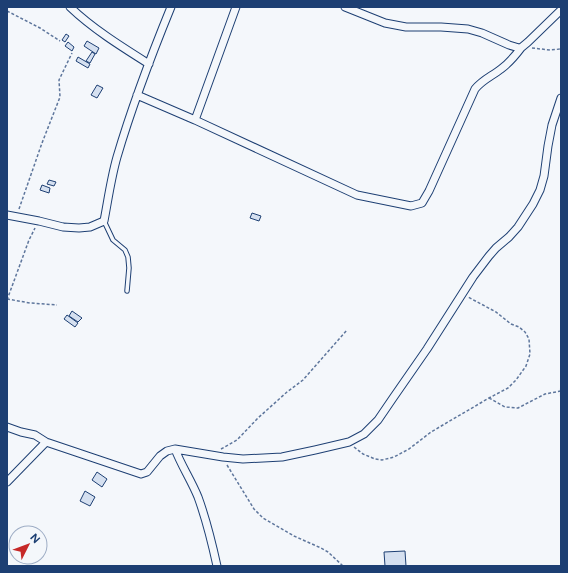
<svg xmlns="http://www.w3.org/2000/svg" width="568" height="573" viewBox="0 0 568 573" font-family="Figtree,sans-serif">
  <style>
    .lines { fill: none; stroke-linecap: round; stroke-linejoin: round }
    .stream { stroke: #cfd7e4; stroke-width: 2.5 }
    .building { fill: #d5e0f0; stroke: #1d3f73 }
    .lane-casing { stroke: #1d3f73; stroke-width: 5.5 }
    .street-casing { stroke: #1d3f73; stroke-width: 9 }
    .path { stroke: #5e769c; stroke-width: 1.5; stroke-dasharray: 3 2; stroke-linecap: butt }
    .lane { stroke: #f4f7fb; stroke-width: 3.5 }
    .street { stroke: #f4f7fb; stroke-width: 7 }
  </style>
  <rect width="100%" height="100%" fill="#f4f7fb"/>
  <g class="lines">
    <!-- stream -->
    <path class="stream" d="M 561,389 L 561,396"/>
  </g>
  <!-- building -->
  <path class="building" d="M 66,34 L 69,36 L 65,42 L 62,40 Z
    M 87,41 L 99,48 L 96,54 L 84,46 Z
    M 68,42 L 74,47 L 72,51 L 65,46 Z
    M 92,52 L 95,54 L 90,63 L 86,61 Z
    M 78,57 L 90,64 L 88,68 L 76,61 Z
    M 97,85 L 103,88 L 97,98 L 91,95 Z
    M 49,180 L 56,182 L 54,186 L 47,184 Z
    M 42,185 L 50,188 L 49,193 L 40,190 Z
    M 252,213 L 261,216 L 259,221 L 250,218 Z
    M 72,311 L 82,318 L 78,322 L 69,316 Z
    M 67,315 L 78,323 L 75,327 L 64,319 Z
    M 97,472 L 107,479 L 102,487 L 92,480 Z
    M 85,491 L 95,497 L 90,506 L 80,501 Z
    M 405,551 L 406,566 L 385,566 L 384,552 Z"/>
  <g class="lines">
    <!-- lane casing -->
    <g class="lane-casing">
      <path id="lane" d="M 104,221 L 113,240 L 125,250 L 128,257 L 129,268 L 127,291"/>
    </g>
    <!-- street casing -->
    <g class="street-casing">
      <path id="street" d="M 70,7 C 93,29 122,47 149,64
        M 345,7 L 385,23 L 406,27 L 441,27 L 468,29 L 482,33 L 509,45 L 519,48 L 522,47 L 528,42 L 561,10
        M 137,95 L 195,120 L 357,195 L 411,206 L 422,203 L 429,191 L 475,89 C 482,80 492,76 501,69 C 509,63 515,56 521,48
        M 195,120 L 236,7
        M 7,215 L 39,221 L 63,227 L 79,228 L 90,227 L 104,221 C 108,200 111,178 117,157 C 132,106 151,56 171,7
        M 7,427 L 21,432 L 35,435 L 46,442 L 141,474 L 147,472 L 160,456 L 167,451 L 175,449 L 223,457 L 243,459 L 282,457 L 315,450 L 349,442 L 364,434 L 378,420 L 393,398 L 427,349 L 473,277 L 489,256 L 496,248 L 509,237 L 518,227 L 533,204 L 540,190 L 544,176 L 548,146 L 552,125 L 561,98
        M 175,449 C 181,465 191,480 198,497 C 206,519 212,543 217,566
        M 7,482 L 46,442"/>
    </g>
    <!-- path -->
    <path class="path" d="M 7,11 L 40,28 L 60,41
      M 532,48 L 550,50 L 561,49
      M 19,209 L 42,143 L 60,97 L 59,80 L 72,53
      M 7,299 L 30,303 L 57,305
      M 7,300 L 29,240 L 35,228
      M 489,398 L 505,407 L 518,408 L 545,394 L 561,391
      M 354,447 L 363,454 L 375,459 L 382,460 L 394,457 L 409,449 L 431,432 L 489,398 L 508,388 L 516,380 L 526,366 L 530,354 L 529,339 L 525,332 L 519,327 L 511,324 L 496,312 L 468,297
      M 221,449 L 237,440 L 258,418 L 287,392 L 303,380 L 347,330
      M 227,465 L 254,509 L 263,518 L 294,536 L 321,548 L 328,552 L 343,566"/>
    <!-- lane -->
    <use href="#lane" class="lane"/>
    <!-- street -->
    <use href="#street" class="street"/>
  </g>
  <!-- border -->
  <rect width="568" height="573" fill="none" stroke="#1d3f73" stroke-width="16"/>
  <!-- north arrow -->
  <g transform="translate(28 545) rotate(48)"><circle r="19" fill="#f4f7fb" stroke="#9eadc5"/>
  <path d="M0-3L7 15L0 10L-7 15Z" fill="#c62828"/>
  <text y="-6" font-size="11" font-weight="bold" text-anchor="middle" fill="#1d3f73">N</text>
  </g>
</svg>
